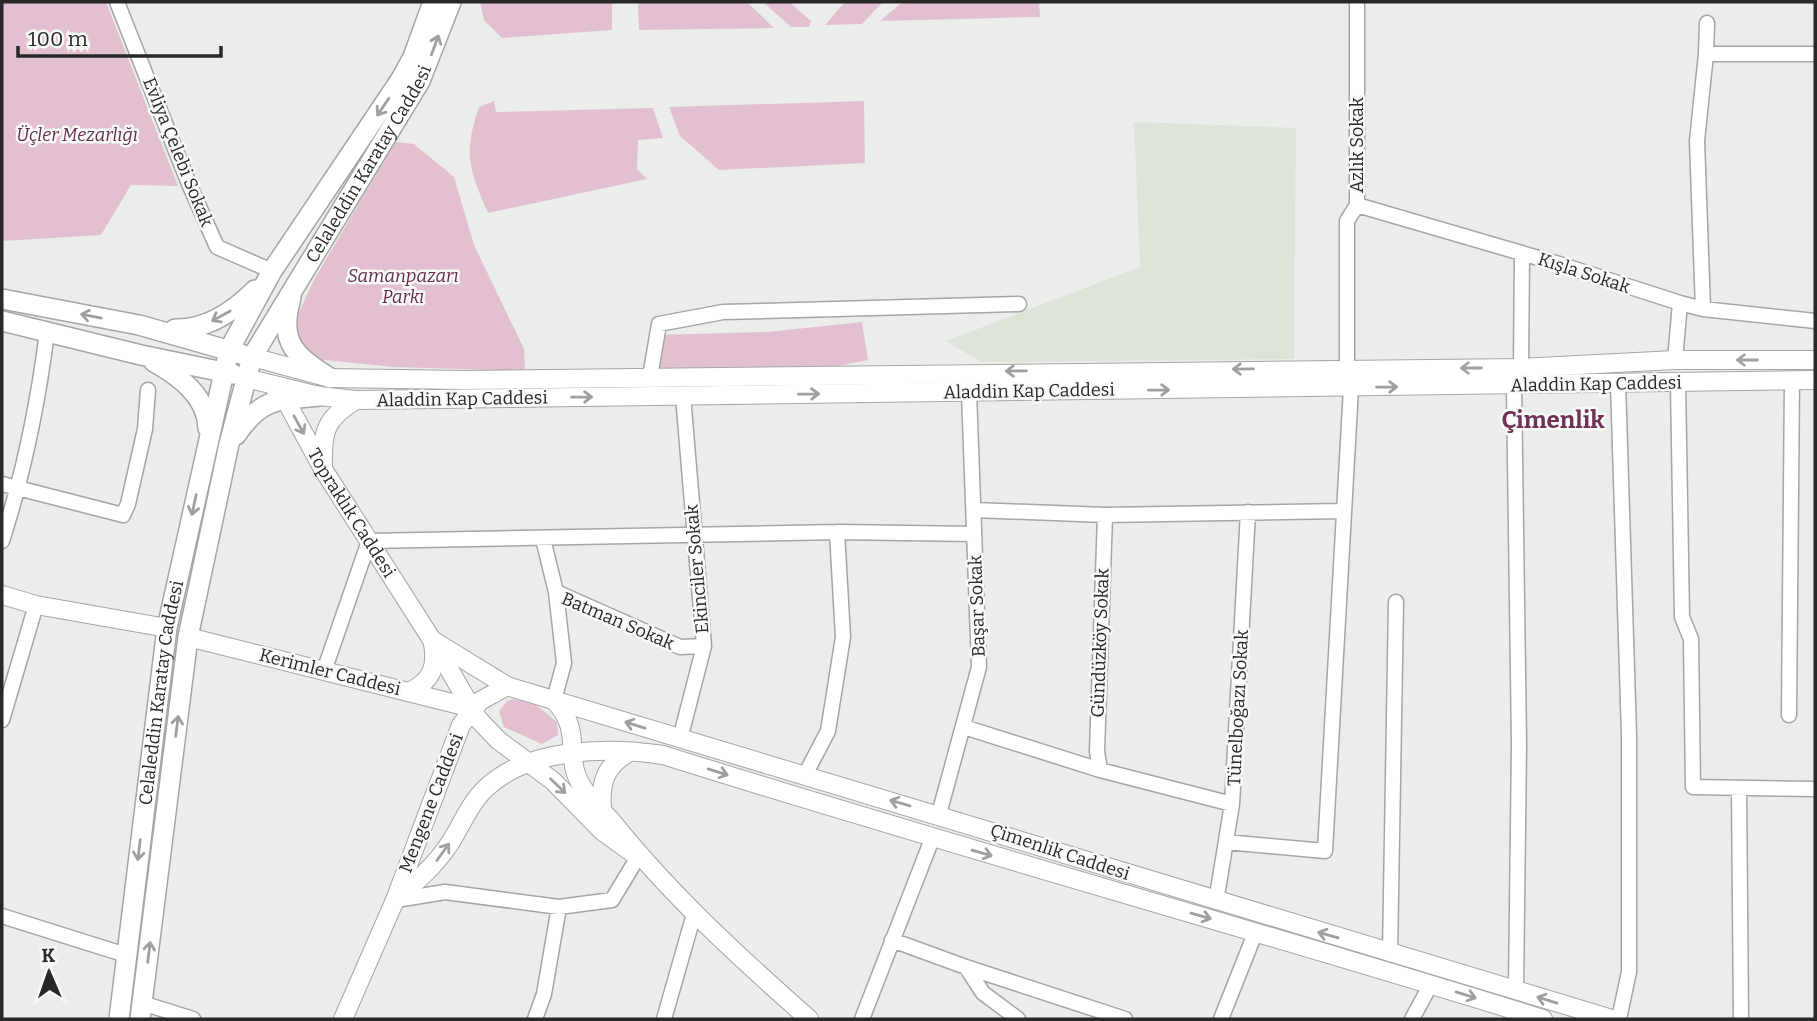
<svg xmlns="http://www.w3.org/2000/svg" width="1817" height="1021" viewBox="0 0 1817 1021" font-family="Bitter,serif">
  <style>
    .built { fill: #dce4da }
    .green { fill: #e2c0d1 }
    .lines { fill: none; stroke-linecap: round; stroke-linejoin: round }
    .minor-casing { stroke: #a4a6a3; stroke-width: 17 }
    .tertiary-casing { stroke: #a4a6a3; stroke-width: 20 }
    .secondary-casing { stroke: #a4a6a3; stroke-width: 22 }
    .minor { stroke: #fff; stroke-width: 14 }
    .tertiary { stroke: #fff; stroke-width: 18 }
    .secondary { stroke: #fff; stroke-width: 19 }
    .oneway { stroke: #9e9f9e }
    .labels { text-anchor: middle; stroke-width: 5; stroke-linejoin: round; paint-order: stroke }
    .park-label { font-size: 18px; font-style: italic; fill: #652b4e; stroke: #f7faf6 }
    .street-label { font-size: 18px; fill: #282927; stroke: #f7faf6 }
    .district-label { font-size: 24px; font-weight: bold; fill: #6f3156; stroke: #f7faf6 }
  </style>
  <rect width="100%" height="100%" fill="#eaede9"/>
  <!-- built -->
  <path class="built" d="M 1134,122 L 1296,128 L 1294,359 L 981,362 L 946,341 L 1140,267 Z"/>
  <!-- green -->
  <path class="green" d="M 2,2 L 106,2 L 178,186 L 131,185 L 101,235 L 2,241 Z
    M 480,2 L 612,2 L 612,30 L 502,38 L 484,20 Z
    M 638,2 L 747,2 L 774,28 L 639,30 Z
    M 763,2 L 789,2 L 811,21 L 809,27 L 791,27 Z
    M 845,2 L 883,2 L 862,24 L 825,25 Z
    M 927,2 L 1039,2 L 1040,17 L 880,21 L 900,4 Z
    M 494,101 L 496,112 L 653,108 L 663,138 L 638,140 L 637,169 L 647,179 L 488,213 C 469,169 463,154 479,107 Z
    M 864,101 L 865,163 L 719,170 L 680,136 L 669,107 Z
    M 395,142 L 414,144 L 454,177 L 474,245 L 524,349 L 525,371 L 393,367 L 305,358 L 291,329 L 314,280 Z
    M 862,322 L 868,360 L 800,373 L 657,376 L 657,335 L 768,332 Z
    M 513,699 L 535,704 L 557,722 L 558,735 L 542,744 L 504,727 L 499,711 L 507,701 Z"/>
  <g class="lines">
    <!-- minor casing -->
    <g class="minor-casing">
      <path id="minor" d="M 117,2 L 189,184 L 217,247 L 272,271
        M 1706,54 L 1815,54
        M 1357,205 L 1559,264 L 1680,303 L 1703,309 L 1815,321
        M 1703,309 L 1697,141 L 1706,54 L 1707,23
        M 1675,360 L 1680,303
        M 1347,368 L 1347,221 L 1357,205 L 1357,2
        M 1521,368 L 1522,253
        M 650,377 L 659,324 L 723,312 L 1019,304
        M 1618,383 L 1629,735 L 1629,972 L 1619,1019
        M 1678,383 L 1682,617 L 1691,639 L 1693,787 L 1815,789
        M 1514,386 L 1519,744 L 1516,990
        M 2,484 L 123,515 L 128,504 L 145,429 L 148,390
        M 974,510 L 1105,515 L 1343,511
        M 543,539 L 556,592
        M 2,541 C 24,472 38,404 47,332
        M 324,671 L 369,541 L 837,532 L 974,534
        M 554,700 L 564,663 L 556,592 L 680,647 L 704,646
        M 1789,715 L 1792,380
        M 2,720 L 36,605
        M 964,727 L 1100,770 L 1232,804
        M 680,739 L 704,646 L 683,396
        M 1100,770 L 1097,751 L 1105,515
        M 805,775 L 828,731 L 843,637 L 837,532
        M 1739,788 L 1741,1019
        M 939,814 L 979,667 L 969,392
        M 1226,842 L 1325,851 L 1351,388
        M 396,900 L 445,892 L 559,907 L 612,900 L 638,857
        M 1216,902 L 1232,804 L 1248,512
        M 2,916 L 126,955
        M 892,940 L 966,967 L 983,993 L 1018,1019
        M 1390,954 L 1396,602
        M 966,967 L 1125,1019
        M 142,1003 L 193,1019
        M 535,1019 L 544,994 L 559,907
        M 664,1019 L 694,914
        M 862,1019 L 932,839
        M 1221,1019 L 1256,931
        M 1412,1019 L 1431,984"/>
    </g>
    <!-- tertiary casing -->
    <g class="tertiary-casing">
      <g id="tertiary">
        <path d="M 252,357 L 330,378 L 464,380 L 1521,368 L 1675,360 L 1815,360"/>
        <path d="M 246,378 L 319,396 L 356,400 L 1815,380"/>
        <path id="s1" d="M 276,391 L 285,399 L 323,469 L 432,640 L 478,719 L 498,740 L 553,781 L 602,831 L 638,857"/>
        <path d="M 323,466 C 322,430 326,418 356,400"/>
        <path d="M 2,595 L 36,605 L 167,628"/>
        <path d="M 188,637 L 472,708"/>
        <path d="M 432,640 L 507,686 L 1612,1019"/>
        <path d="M 409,692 C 432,681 437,667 433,643"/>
        <path d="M 554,700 C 585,733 562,757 583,788 C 591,801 604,812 614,824 C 672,896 740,958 809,1019"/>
        <path d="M 602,809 C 600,783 605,765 630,752"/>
        <path d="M 395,900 C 415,883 435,866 450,843 C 461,826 470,803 485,789 C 528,747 608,747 663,755 C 955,847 1250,928 1543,1019"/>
        <path d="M 343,1019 L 395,900 L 461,725 L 480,701 L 507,686"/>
      </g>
    </g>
    <!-- secondary casing -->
    <g class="secondary-casing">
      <g id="secondary">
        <path d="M 291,298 C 278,342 295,356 330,378"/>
        <path d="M 2,299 L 139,325 L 241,354"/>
        <path d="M 2,321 L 141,355 L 233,374"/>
        <path d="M 175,329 C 206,330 233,312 255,290"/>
        <path d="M 154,362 C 179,376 207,396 208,428"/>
        <path d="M 236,435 C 261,398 277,400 319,396"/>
        <path id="s2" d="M 119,1019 L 167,628 L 229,350 L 272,271 L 401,79 L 413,57 L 433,2"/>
        <path id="s3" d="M 140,1019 L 188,637 L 229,444 L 252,357 L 420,81 L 451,2"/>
      </g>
    </g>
    <!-- minor -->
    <use href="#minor" class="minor"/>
    <!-- tertiary -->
    <use href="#tertiary" class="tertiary"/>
    <!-- secondary -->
    <use href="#secondary" class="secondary"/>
  </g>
  <!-- one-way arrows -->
  <defs><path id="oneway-shaft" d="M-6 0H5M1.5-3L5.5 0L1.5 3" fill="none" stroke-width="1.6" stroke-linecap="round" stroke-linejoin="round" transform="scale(1.75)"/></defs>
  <g class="oneway">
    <use href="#oneway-shaft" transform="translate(435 45) rotate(-70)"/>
    <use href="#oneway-shaft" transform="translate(383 107) rotate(124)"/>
    <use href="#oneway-shaft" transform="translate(91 316) rotate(-169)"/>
    <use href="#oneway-shaft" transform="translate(221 316) rotate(151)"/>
    <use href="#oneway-shaft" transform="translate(1747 360) rotate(-180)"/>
    <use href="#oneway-shaft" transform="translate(1471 368) rotate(180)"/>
    <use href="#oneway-shaft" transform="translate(1243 369) rotate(179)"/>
    <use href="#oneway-shaft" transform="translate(1016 371) rotate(179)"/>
    <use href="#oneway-shaft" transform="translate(1387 387) rotate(-1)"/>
    <use href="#oneway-shaft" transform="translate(1159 390) rotate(-1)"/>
    <use href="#oneway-shaft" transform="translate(809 394) rotate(-1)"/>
    <use href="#oneway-shaft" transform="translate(582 397) rotate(-1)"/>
    <use href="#oneway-shaft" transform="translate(299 425) rotate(61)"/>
    <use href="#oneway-shaft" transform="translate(194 505) rotate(102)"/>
    <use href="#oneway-shaft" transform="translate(635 725) rotate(-163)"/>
    <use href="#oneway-shaft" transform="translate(177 726) rotate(-83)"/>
    <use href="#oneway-shaft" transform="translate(718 772) rotate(17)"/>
    <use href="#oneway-shaft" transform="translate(558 786) rotate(44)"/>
    <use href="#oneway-shaft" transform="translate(900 803) rotate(-164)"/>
    <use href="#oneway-shaft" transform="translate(139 850) rotate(97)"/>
    <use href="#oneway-shaft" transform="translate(443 852) rotate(-54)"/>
    <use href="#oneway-shaft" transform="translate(982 853) rotate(16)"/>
    <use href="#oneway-shaft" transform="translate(1201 916) rotate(16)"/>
    <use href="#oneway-shaft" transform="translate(1328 935) rotate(-164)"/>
    <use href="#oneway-shaft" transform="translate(149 952) rotate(-83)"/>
    <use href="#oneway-shaft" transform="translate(1466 995) rotate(17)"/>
    <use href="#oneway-shaft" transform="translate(1547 1000) rotate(-163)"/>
  </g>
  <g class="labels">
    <!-- park labels -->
    <g class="park-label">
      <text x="77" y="141">Üçler Mezarlığı</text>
      <text x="403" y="282">Samanpazarı<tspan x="403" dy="21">Parkı</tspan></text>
    </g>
    <!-- street labels -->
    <g class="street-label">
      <text transform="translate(1357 145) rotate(-90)" y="6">Azlık Sokak</text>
      <text transform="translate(178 152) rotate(68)" y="6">Evliya Çelebi Sokak</text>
      <text dy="6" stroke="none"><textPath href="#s3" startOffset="898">Celaleddin Karatay Caddesi</textPath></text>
      <text transform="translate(1584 273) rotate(18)" y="6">Kışla Sokak</text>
      <text transform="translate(1596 384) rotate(-1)" y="6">Aladdin Kap Caddesi</text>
      <text transform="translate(1029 391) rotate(-1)" y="6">Aladdin Kap Caddesi</text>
      <text transform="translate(462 399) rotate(-1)" y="6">Aladdin Kap Caddesi</text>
      <text dy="6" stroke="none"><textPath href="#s1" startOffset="144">Topraklık Caddesi</textPath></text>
      <text transform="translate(697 569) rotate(-95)" y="6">Ekinciler Sokak</text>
      <text transform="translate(977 606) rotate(-92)" y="6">Başar Sokak</text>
      <text transform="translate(618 621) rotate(23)" y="6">Batman Sokak</text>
      <text transform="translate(1100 643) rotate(-88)" y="6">Gündüzköy Sokak</text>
      <text transform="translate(330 672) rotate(14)" y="6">Kerimler Caddesi</text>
      <text dy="6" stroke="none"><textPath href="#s2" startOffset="329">Celaleddin Karatay Caddesi</textPath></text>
      <text transform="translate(1238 708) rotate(-87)" y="6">Tünelboğazı Sokak</text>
      <text transform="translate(431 803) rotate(-69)" y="6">Mengene Caddesi</text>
      <text transform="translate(1060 852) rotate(18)" y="6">Çimenlik Caddesi</text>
    </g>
    <!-- district labels -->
    <g class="district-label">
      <text x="1553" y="428">Çimenlik</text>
    </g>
  </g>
  <!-- border -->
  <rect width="1817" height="1021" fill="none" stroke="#282927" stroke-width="7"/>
  <!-- north arrow -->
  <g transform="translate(49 972) rotate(358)" stroke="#f7faf6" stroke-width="5" paint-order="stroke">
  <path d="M0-5L12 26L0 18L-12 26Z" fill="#282927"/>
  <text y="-10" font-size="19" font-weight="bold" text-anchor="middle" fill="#282927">K</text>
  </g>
  <!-- scale -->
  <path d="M18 46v10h203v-10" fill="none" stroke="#282927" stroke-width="3.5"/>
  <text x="28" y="46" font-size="21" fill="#282927" stroke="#f7faf6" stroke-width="5" paint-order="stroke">100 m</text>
</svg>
